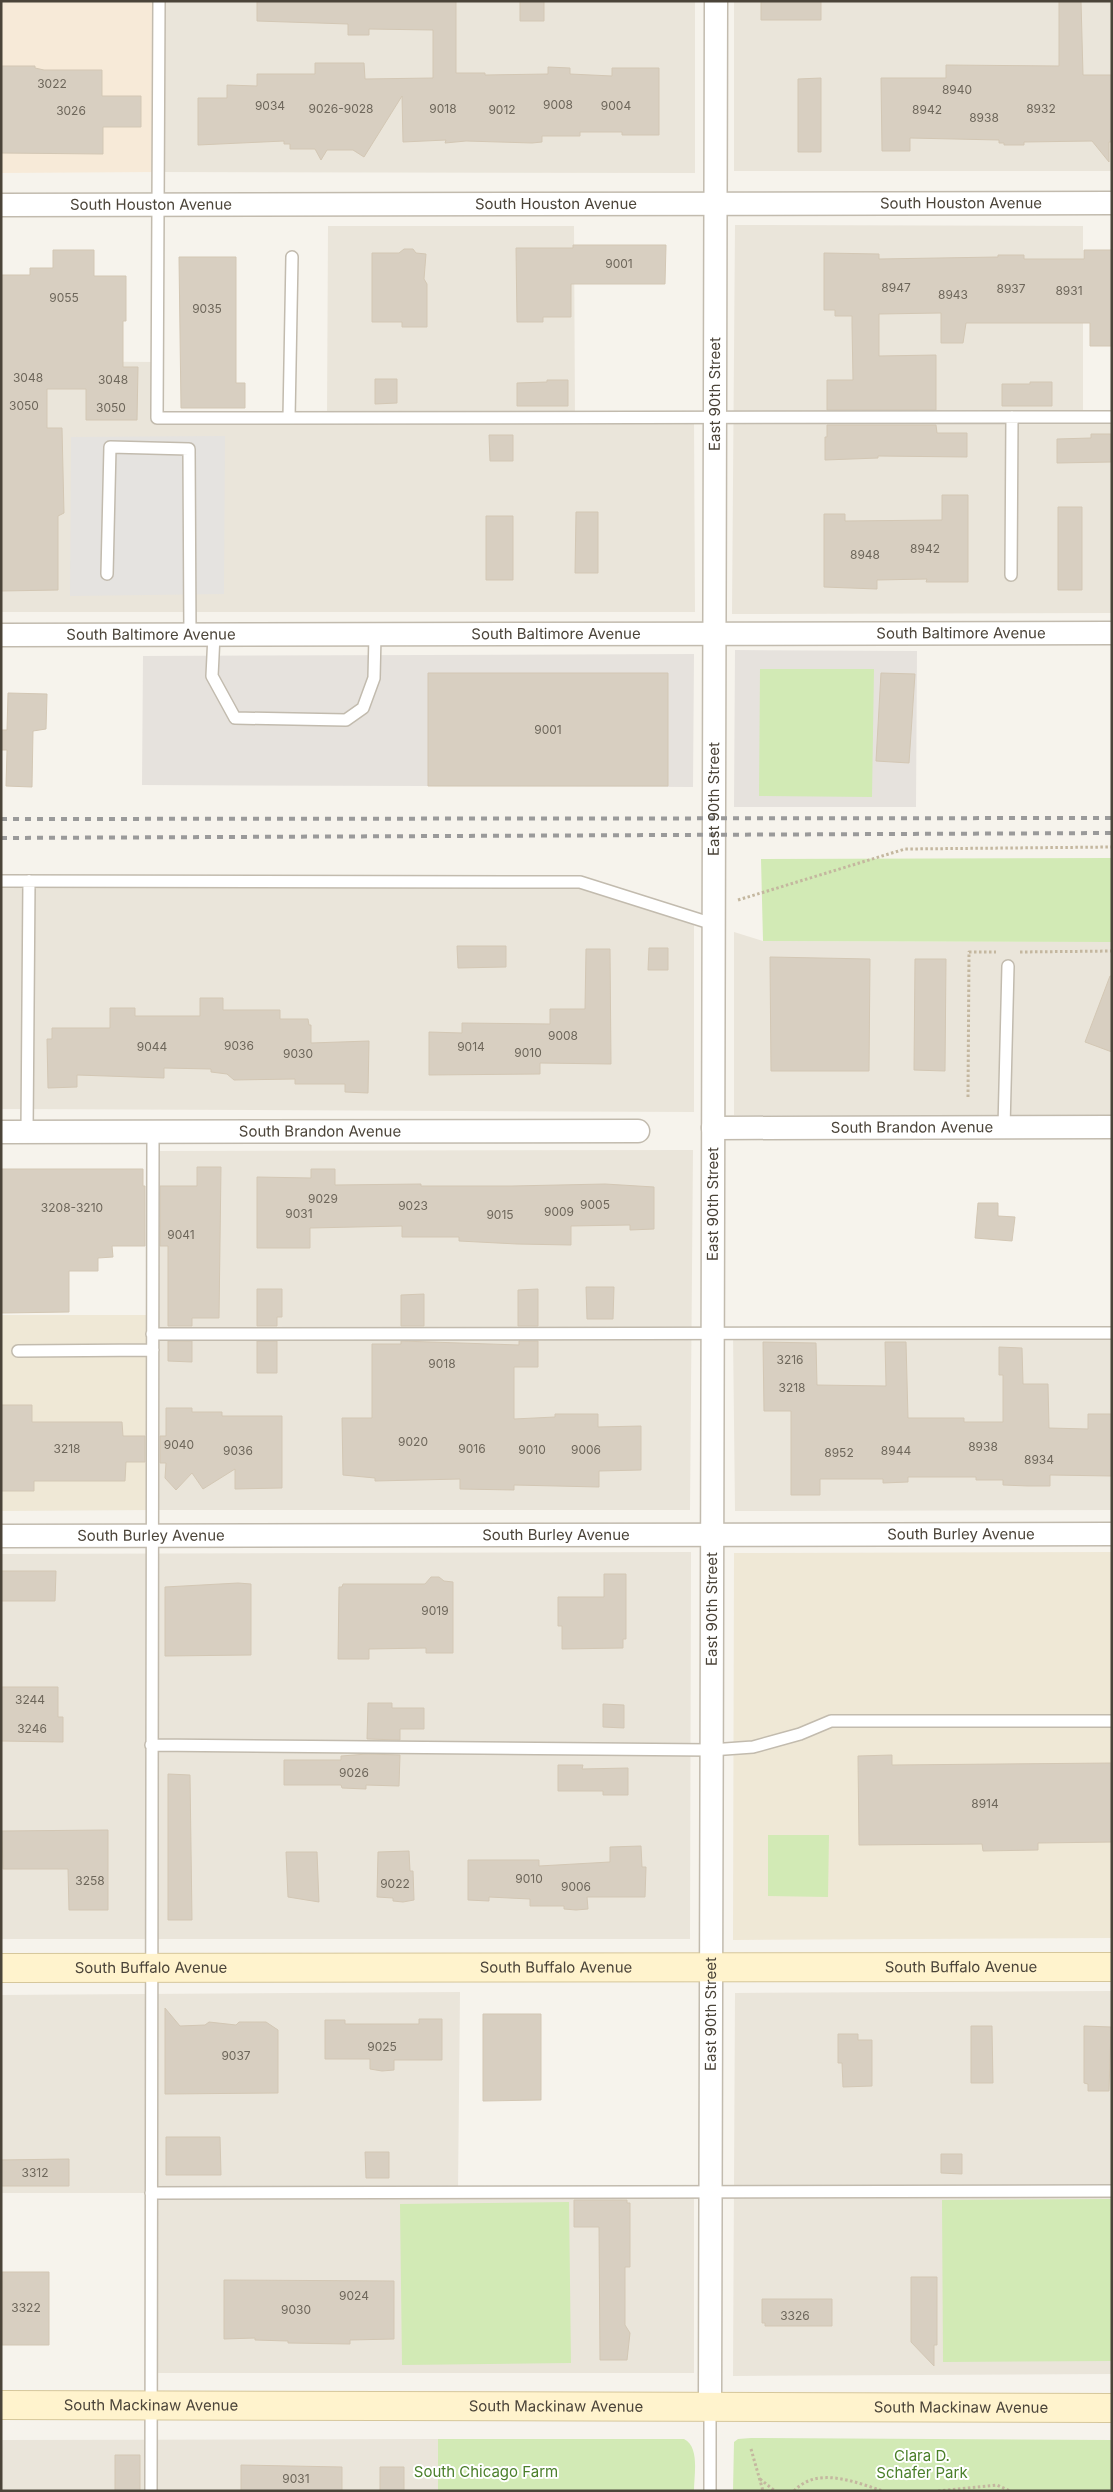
<svg xmlns="http://www.w3.org/2000/svg" width="1113" height="2492" viewBox="0 0 1113 2492" font-family="Inter,sans-serif">
  <style>
    .residential { fill: #eae5da }
    .commercial { fill: #f7ead8 }
    .industrial { fill: #e6e2dd }
    .education { fill: #efe8d6 }
    .green { fill: #d2eab5 }
    .parking { fill: #e5e3e0 }
    .building { fill: #d8cfc1; stroke: #d3c7b4 }
    .lines { fill: none; stroke-linecap: round; stroke-linejoin: round }
    .lane-casing { stroke: #c2bbae; stroke-width: 14 }
    .street-casing { stroke: #c2bbae; stroke-width: 25 }
    .secondary-casing { stroke: #d6c79b; stroke-width: 30 }
    .path { stroke: #c4b79f; stroke-width: 3; stroke-dasharray: 2.5 2.5; stroke-linecap: butt }
    .lane { stroke: #fff; stroke-width: 11 }
    .street { stroke: #fff; stroke-width: 22 }
    .secondary { stroke: #fff3cd; stroke-width: 28 }
    .rail { stroke: #9a9a9a; stroke-width: 4; stroke-dasharray: 6 6; stroke-linecap: butt }
    .labels { text-anchor: middle; stroke-width: 4; stroke-linejoin: round; paint-order: stroke }
    .number-label { font-size: 12px; fill: #6e675b }
    .street-label { font-size: 15px; fill: #4b4439; stroke: #fff }
    .park-label { font-size: 15px; fill: #4a7f2a; stroke: #fff }
  </style>
  <rect width="100%" height="100%" fill="#f6f3ec"/>
  <!-- residential -->
  <path class="residential" d="M 159,1 L 695,1 L 695,173 L 157,172 Z
    M 734,1 L 1112,1 L 1112,171 L 734,171 Z
    M 735,225 L 1083,226 L 1083,417 L 1112,417 L 1112,613 L 732,614 Z
    M 328,226 L 574,226 L 575,418 L 694,418 L 695,612 L 1,612 L 1,361 L 157,362 L 157,417 L 327,418 Z
    M 1,881 L 580,882 L 694,919 L 694,1112 L 1,1109 Z
    M 734,932 L 763,941 L 1112,942 L 1112,1118 L 734,1115 Z
    M 693,1150 L 690,1510 L 152,1510 L 153,1151 Z
    M 1112,1332 L 1112,1510 L 735,1511 L 733,1333 Z
    M 691,1552 L 690,1939 L 1,1939 L 1,1554 Z
    M 1112,1991 L 1112,2374 L 733,2376 L 735,1993 Z
    M 460,1992 L 458,2192 L 694,2191 L 694,2373 L 151,2373 L 151,2193 L 1,2193 L 1,1995 Z
    M 438,2439 L 438,2491 L 1,2491 L 1,2440 Z"/>
  <!-- commercial -->
  <path class="commercial" d="M 1,1 L 159,1 L 157,172 L 1,173 Z"/>
  <!-- industrial -->
  <path class="industrial" d="M 735,650 L 917,651 L 916,807 L 734,807 Z
    M 694,654 L 693,787 L 142,785 L 143,656 Z"/>
  <!-- education -->
  <path class="education" d="M 1,1315 L 152,1315 L 152,1510 L 1,1511 Z
    M 1112,1552 L 1112,1938 L 733,1940 L 734,1553 Z"/>
  <!-- green -->
  <path class="green" d="M 760,669 L 874,669 L 872,797 L 759,796 Z
    M 1112,858 L 1112,942 L 763,941 L 761,859 Z
    M 768,1835 L 829,1835 L 828,1897 L 768,1896 Z
    M 1112,2199 L 1112,2361 L 943,2362 L 942,2200 Z
    M 569,2202 L 571,2363 L 402,2365 L 400,2204 Z
    M 751,2438 L 1112,2440 L 1112,2491 L 733,2491 L 734,2442 L 738,2439 Z
    M 438,2439 L 684,2439 C 700,2447 694,2475 694,2491 L 438,2491 Z"/>
  <!-- parking -->
  <path class="parking" d="M 225,436 L 224,594 L 70,596 L 71,437 Z"/>
  <!-- building -->
  <path class="building" d="M 257,1 L 456,1 L 456,73 L 485,73 L 485,75 L 548,74 L 548,67 L 570,68 L 570,74 L 612,76 L 612,68 L 659,68 L 659,135 L 622,135 L 622,132 L 580,132 L 580,136 L 542,136 L 542,142 L 532,143 L 466,141 L 445,143 L 446,140 L 403,142 L 402,96 L 364,157 L 353,150 L 327,150 L 321,160 L 315,149 L 290,149 L 290,144 L 284,144 L 284,141 L 198,145 L 198,98 L 227,98 L 227,85 L 257,86 L 257,74 L 315,74 L 315,63 L 364,63 L 365,79 L 433,78 L 433,30 L 369,29 L 369,35 L 348,35 L 348,24 L 257,21 Z
    M 520,1 L 544,1 L 544,21 L 520,21 Z
    M 761,1 L 821,1 L 821,20 L 761,20 Z
    M 1059,1 L 1081,1 L 1083,75 L 1112,75 L 1112,142 L 1109,142 L 1109,162 L 1092,141 L 1024,142 L 1024,145 L 1004,145 L 1004,143 L 999,143 L 999,140 L 910,138 L 910,151 L 882,151 L 881,78 L 946,78 L 946,65 L 1059,66 Z
    M 1,66 L 35,66 L 35,68 L 44,70 L 102,70 L 102,96 L 141,96 L 141,127 L 103,127 L 103,154 L 1,153 Z
    M 821,78 L 821,152 L 798,152 L 798,79 Z
    M 573,245 L 666,245 L 665,284 L 571,284 L 571,317 L 543,317 L 543,322 L 517,322 L 516,248 L 573,248 Z
    M 404,249 L 413,249 L 416,253 L 426,254 L 424,279 L 427,284 L 427,327 L 402,327 L 402,322 L 372,322 L 372,253 L 399,253 Z
    M 53,250 L 94,250 L 94,276 L 126,276 L 126,321 L 123,321 L 123,367 L 138,367 L 137,420 L 86,420 L 86,389 L 47,389 L 47,428 L 62,428 L 64,513 L 58,516 L 58,590 L 1,591 L 1,275 L 30,275 L 30,268 L 53,268 Z
    M 1084,250 L 1112,250 L 1112,346 L 1090,346 L 1090,323 L 966,323 L 963,343 L 941,343 L 941,313 L 879,314 L 879,356 L 936,355 L 936,410 L 827,410 L 827,380 L 853,380 L 852,324 L 852,316 L 835,316 L 835,310 L 824,310 L 824,253 L 879,254 L 879,259 L 998,257 L 998,255 L 1024,255 L 1024,259 L 1084,259 Z
    M 179,257 L 236,257 L 236,383 L 245,383 L 245,408 L 181,408 Z
    M 375,379 L 397,379 L 397,403 L 375,404 Z
    M 547,380 L 568,380 L 568,406 L 517,406 L 517,383 L 547,382 Z
    M 1030,382 L 1052,382 L 1052,406 L 1002,406 L 1002,384 L 1030,384 Z
    M 827,425 L 936,425 L 937,433 L 967,433 L 967,457 L 878,456 L 878,458 L 825,460 L 825,437 L 827,437 Z
    M 1091,434 L 1111,434 L 1111,462 L 1057,463 L 1057,439 L 1091,438 Z
    M 489,435 L 513,435 L 513,461 L 490,461 Z
    M 942,495 L 968,495 L 968,582 L 926,582 L 927,579 L 877,580 L 877,589 L 824,587 L 824,514 L 845,514 L 845,521 L 942,520 Z
    M 1058,507 L 1082,507 L 1082,590 L 1058,590 Z
    M 576,512 L 598,512 L 598,573 L 575,573 Z
    M 486,516 L 513,516 L 513,580 L 486,580 Z
    M 428,673 L 668,673 L 668,786 L 428,786 Z
    M 881,673 L 915,674 L 909,763 L 876,761 Z
    M 8,693 L 47,694 L 46,729 L 33,731 L 32,787 L 6,786 L 7,750 L 1,750 L 1,730 L 7,730 Z
    M 457,946 L 506,946 L 506,967 L 458,968 Z
    M 649,948 L 668,948 L 668,970 L 648,970 Z
    M 586,949 L 610,949 L 611,1064 L 540,1063 L 540,1074 L 429,1075 L 429,1032 L 462,1033 L 462,1023 L 550,1024 L 550,1009 L 585,1009 Z
    M 770,957 L 870,959 L 869,1071 L 771,1071 Z
    M 915,959 L 946,959 L 945,1071 L 914,1070 Z
    M 1110,976 L 1112,976 L 1112,1052 L 1085,1042 Z
    M 200,998 L 223,998 L 223,1010 L 280,1010 L 280,1019 L 308,1019 L 309,1025 L 311,1025 L 311,1043 L 369,1041 L 368,1093 L 345,1092 L 345,1084 L 295,1084 L 295,1079 L 234,1080 L 227,1074 L 211,1072 L 211,1069 L 164,1068 L 164,1078 L 77,1075 L 77,1087 L 48,1088 L 47,1039 L 52,1039 L 52,1028 L 110,1028 L 110,1008 L 135,1008 L 135,1016 L 200,1016 Z
    M 197,1167 L 221,1167 L 219,1318 L 192,1318 L 192,1326 L 168,1326 L 168,1246 L 160,1246 L 160,1186 L 197,1186 Z
    M 1,1169 L 143,1169 L 143,1186 L 145,1186 L 145,1246 L 112,1246 L 113,1257 L 98,1258 L 98,1271 L 69,1271 L 69,1312 L 1,1313 Z
    M 311,1169 L 335,1169 L 335,1185 L 421,1184 L 421,1186 L 512,1186 L 605,1184 L 654,1187 L 654,1229 L 630,1230 L 630,1225 L 571,1226 L 571,1245 L 517,1244 L 459,1241 L 459,1237 L 402,1237 L 402,1226 L 310,1228 L 310,1248 L 257,1248 L 257,1177 L 311,1178 Z
    M 978,1203 L 998,1203 L 998,1216 L 1015,1217 L 1012,1241 L 975,1238 Z
    M 586,1287 L 614,1287 L 613,1319 L 587,1319 Z
    M 257,1289 L 282,1289 L 282,1317 L 277,1317 L 277,1326 L 257,1326 Z
    M 538,1289 L 538,1326 L 518,1326 L 518,1290 Z
    M 424,1294 L 424,1326 L 401,1326 L 401,1295 Z
    M 168,1341 L 192,1341 L 192,1362 L 168,1361 Z
    M 257,1341 L 277,1341 L 277,1373 L 257,1373 Z
    M 401,1341 L 519,1345 L 519,1341 L 538,1341 L 538,1367 L 514,1367 L 514,1419 L 555,1417 L 555,1414 L 598,1414 L 598,1427 L 641,1426 L 641,1470 L 599,1471 L 599,1487 L 514,1485 L 514,1490 L 460,1489 L 460,1479 L 375,1481 L 375,1478 L 343,1475 L 342,1418 L 372,1418 L 372,1344 L 401,1344 Z
    M 763,1342 L 816,1343 L 817,1385 L 886,1386 L 885,1342 L 906,1342 L 908,1418 L 964,1418 L 964,1422 L 1003,1422 L 1003,1375 L 999,1375 L 999,1347 L 1022,1348 L 1023,1384 L 1048,1384 L 1049,1428 L 1088,1429 L 1088,1414 L 1112,1414 L 1112,1476 L 1050,1475 L 1050,1486 L 1028,1486 L 1003,1485 L 1003,1480 L 976,1480 L 976,1477 L 908,1477 L 908,1482 L 883,1483 L 883,1479 L 820,1479 L 820,1495 L 791,1495 L 791,1411 L 764,1411 Z
    M 1,1405 L 32,1405 L 32,1422 L 122,1422 L 123,1436 L 145,1436 L 145,1462 L 126,1462 L 125,1481 L 34,1481 L 34,1491 L 1,1491 Z
    M 166,1408 L 192,1408 L 192,1412 L 222,1412 L 222,1416 L 282,1416 L 282,1488 L 235,1489 L 235,1469 L 203,1489 L 192,1473 L 176,1490 L 165,1478 L 166,1463 L 160,1463 L 160,1436 L 166,1436 Z
    M 1,1571 L 56,1571 L 55,1601 L 1,1601 Z
    M 604,1574 L 626,1574 L 626,1639 L 623,1639 L 623,1648 L 562,1649 L 562,1626 L 558,1626 L 558,1597 L 604,1597 Z
    M 431,1577 L 439,1577 L 444,1581 L 453,1582 L 453,1653 L 426,1653 L 426,1648 L 369,1649 L 369,1659 L 338,1659 L 339,1587 L 342,1587 L 343,1584 L 425,1584 Z
    M 238,1583 L 251,1584 L 251,1655 L 165,1656 L 165,1587 Z
    M 1,1687 L 58,1687 L 58,1717 L 63,1717 L 63,1742 L 1,1741 Z
    M 368,1703 L 392,1703 L 392,1708 L 424,1708 L 424,1729 L 400,1729 L 400,1740 L 367,1739 Z
    M 603,1704 L 624,1705 L 624,1728 L 603,1727 Z
    M 367,1754 L 400,1755 L 399,1786 L 366,1785 L 366,1789 L 342,1788 L 341,1785 L 284,1785 L 284,1760 L 341,1760 L 341,1756 Z
    M 892,1755 L 892,1765 L 1112,1763 L 1112,1842 L 1038,1843 L 1038,1850 L 983,1851 L 982,1844 L 859,1845 L 858,1756 Z
    M 558,1765 L 583,1765 L 582,1769 L 628,1768 L 628,1795 L 603,1795 L 603,1791 L 558,1791 Z
    M 168,1774 L 190,1775 L 192,1920 L 168,1920 Z
    M 108,1830 L 108,1910 L 69,1910 L 68,1869 L 3,1869 L 2,1831 Z
    M 641,1846 L 642,1867 L 646,1867 L 645,1897 L 587,1897 L 588,1909 L 576,1910 L 564,1909 L 564,1906 L 530,1906 L 530,1899 L 489,1897 L 489,1901 L 468,1900 L 468,1860 L 539,1860 L 539,1866 L 610,1862 L 610,1847 Z
    M 409,1851 L 410,1871 L 413,1871 L 414,1900 L 403,1902 L 393,1901 L 393,1898 L 377,1897 L 378,1852 Z
    M 286,1852 L 317,1852 L 319,1902 L 288,1897 Z
    M 165,2008 L 180,2026 L 205,2025 L 209,2022 L 236,2025 L 239,2022 L 266,2022 L 278,2030 L 278,2093 L 165,2094 Z
    M 483,2014 L 541,2014 L 541,2100 L 483,2101 Z
    M 419,2019 L 442,2019 L 442,2060 L 394,2060 L 394,2070 L 382,2071 L 370,2069 L 370,2059 L 325,2059 L 325,2020 L 345,2020 L 345,2024 L 419,2024 Z
    M 971,2026 L 992,2026 L 993,2083 L 971,2083 Z
    M 1084,2026 L 1111,2027 L 1109,2091 L 1088,2091 L 1088,2084 L 1084,2083 Z
    M 838,2034 L 858,2034 L 858,2040 L 872,2040 L 872,2086 L 843,2087 L 842,2063 L 838,2063 Z
    M 166,2137 L 220,2137 L 221,2175 L 166,2175 Z
    M 365,2152 L 389,2152 L 389,2178 L 366,2178 Z
    M 941,2154 L 962,2154 L 962,2174 L 941,2173 Z
    M 69,2159 L 69,2186 L 1,2186 L 1,2160 Z
    M 574,2200 L 627,2200 L 627,2203 L 630,2203 L 630,2267 L 625,2267 L 625,2325 L 630,2333 L 627,2360 L 600,2360 L 599,2227 L 574,2227 Z
    M 2,2272 L 49,2272 L 49,2345 L 2,2345 Z
    M 911,2277 L 937,2277 L 937,2345 L 934,2345 L 934,2366 L 911,2342 Z
    M 224,2280 L 394,2281 L 394,2339 L 350,2340 L 350,2344 L 288,2343 L 288,2341 L 255,2340 L 255,2338 L 224,2339 Z
    M 762,2299 L 832,2299 L 832,2326 L 765,2326 L 765,2323 L 762,2323 Z
    M 115,2455 L 140,2455 L 140,2491 L 115,2491 Z
    M 241,2465 L 342,2467 L 342,2491 L 241,2491 Z
    M 380,2467 L 404,2467 L 404,2491 L 380,2491 Z"/>
  <g class="lines">
    <!-- lane casing -->
    <g class="lane-casing">
      <path id="lane" d="M 159,1 L 157,418 L 1112,417
        M 289,418 L 292,257
        M 107,574 L 110,447 L 189,449 L 190,635
        M 1011,575 L 1012,417
        M 214,635 L 212,676 L 235,718 L 346,720 L 363,708 L 374,678 L 375,635
        M 1,881 L 580,882 L 713,924
        M 1004,1128 L 1008,966
        M 27,1132 L 29,881
        M 152,1334 L 1112,1333
        M 18,1351 L 153,1350
        M 151,1745 L 711,1750 L 753,1747 L 800,1734 L 831,1721 L 1112,1721
        M 151,2193 L 1112,2191
        M 710,2408 L 710,2491
        M 151,2491 L 153,1132"/>
    </g>
    <!-- street casing -->
    <g class="street-casing">
      <g id="street">
        <path id="s1" d="M 1,205 L 1112,203"/>
        <path id="s2" d="M 1,635 L 1112,633"/>
        <path id="s3" d="M 713,1128 L 1112,1127"/>
        <path id="s4" d="M 1,1132 L 638,1131"/>
        <path id="s5" d="M 1,1536 L 1112,1534"/>
        <path id="s6" d="M 710,2408 L 716,1"/>
      </g>
    </g>
    <!-- secondary casing -->
    <g class="secondary-casing">
      <g id="secondary">
        <path id="s7" d="M 1,1968 L 1112,1967"/>
        <path id="s8" d="M 1,2405 L 1112,2408"/>
      </g>
    </g>
    <!-- path -->
    <path class="path" d="M 738,900 L 905,849 L 1112,847
      M 1020,952 L 1112,951
      M 968,1097 L 969,952 L 996,952
      M 751,2449 L 763,2491
      M 760,2479 L 775,2491
      M 794,2491 C 817,2466 855,2482 883,2491
      M 938,2491 L 997,2485 L 1010,2491"/>
    <!-- lane -->
    <use href="#lane" class="lane"/>
    <!-- street -->
    <use href="#street" class="street"/>
    <!-- secondary -->
    <use href="#secondary" class="secondary"/>
    <!-- rail -->
    <path class="rail" d="M 1,819 L 1112,818
      M 1,838 L 1112,833"/>
  </g>
  <g class="labels">
    <!-- number labels -->
    <g class="number-label">
      <text x="52" y="88">3022</text>
      <text x="957" y="94">8940</text>
      <text x="558" y="109">9008</text>
      <text x="270" y="110">9034</text>
      <text x="616" y="110">9004</text>
      <text x="341" y="113">9026-9028</text>
      <text x="443" y="113">9018</text>
      <text x="1041" y="113">8932</text>
      <text x="502" y="114">9012</text>
      <text x="927" y="114">8942</text>
      <text x="71" y="115">3026</text>
      <text x="984" y="122">8938</text>
      <text x="619" y="268">9001</text>
      <text x="896" y="292">8947</text>
      <text x="1011" y="293">8937</text>
      <text x="1069" y="295">8931</text>
      <text x="953" y="299">8943</text>
      <text x="64" y="302">9055</text>
      <text x="207" y="313">9035</text>
      <text x="28" y="382">3048</text>
      <text x="113" y="384">3048</text>
      <text x="24" y="410">3050</text>
      <text x="111" y="412">3050</text>
      <text x="925" y="553">8942</text>
      <text x="865" y="559">8948</text>
      <text x="548" y="734">9001</text>
      <text x="563" y="1040">9008</text>
      <text x="239" y="1050">9036</text>
      <text x="152" y="1051">9044</text>
      <text x="471" y="1051">9014</text>
      <text x="528" y="1057">9010</text>
      <text x="298" y="1058">9030</text>
      <text x="323" y="1203">9029</text>
      <text x="595" y="1209">9005</text>
      <text x="413" y="1210">9023</text>
      <text x="72" y="1212">3208-3210</text>
      <text x="559" y="1216">9009</text>
      <text x="299" y="1218">9031</text>
      <text x="500" y="1219">9015</text>
      <text x="181" y="1239">9041</text>
      <text x="790" y="1364">3216</text>
      <text x="442" y="1368">9018</text>
      <text x="792" y="1392">3218</text>
      <text x="413" y="1446">9020</text>
      <text x="179" y="1449">9040</text>
      <text x="983" y="1451">8938</text>
      <text x="67" y="1453">3218</text>
      <text x="472" y="1453">9016</text>
      <text x="532" y="1454">9010</text>
      <text x="586" y="1454">9006</text>
      <text x="238" y="1455">9036</text>
      <text x="896" y="1455">8944</text>
      <text x="839" y="1457">8952</text>
      <text x="1039" y="1464">8934</text>
      <text x="435" y="1615">9019</text>
      <text x="30" y="1704">3244</text>
      <text x="32" y="1733">3246</text>
      <text x="354" y="1777">9026</text>
      <text x="985" y="1808">8914</text>
      <text x="529" y="1883">9010</text>
      <text x="90" y="1885">3258</text>
      <text x="395" y="1888">9022</text>
      <text x="576" y="1891">9006</text>
      <text x="382" y="2051">9025</text>
      <text x="236" y="2060">9037</text>
      <text x="35" y="2177">3312</text>
      <text x="354" y="2300">9024</text>
      <text x="26" y="2312">3322</text>
      <text x="296" y="2314">9030</text>
      <text x="795" y="2320">3326</text>
      <text x="296" y="2483">9031</text>
    </g>
    <!-- street labels -->
    <g class="street-label">
      <text dy="5" stroke="none"><textPath href="#s1" startOffset="150">South Houston Avenue</textPath></text>
      <text dy="5" stroke="none"><textPath href="#s1" startOffset="555">South Houston Avenue</textPath></text>
      <text dy="5" stroke="none"><textPath href="#s1" startOffset="960">South Houston Avenue</textPath></text>
      <text dy="5" stroke="none"><textPath href="#s6" startOffset="2014">East 90th Street</textPath></text>
      <text dy="5" stroke="none"><textPath href="#s2" startOffset="960">South Baltimore Avenue</textPath></text>
      <text dy="5" stroke="none"><textPath href="#s2" startOffset="150">South Baltimore Avenue</textPath></text>
      <text dy="5" stroke="none"><textPath href="#s2" startOffset="555">South Baltimore Avenue</textPath></text>
      <text dy="5" stroke="none"><textPath href="#s6" startOffset="1609">East 90th Street</textPath></text>
      <text dy="5" stroke="none"><textPath href="#s3" startOffset="199">South Brandon Avenue</textPath></text>
      <text dy="5" stroke="none"><textPath href="#s4" startOffset="319">South Brandon Avenue</textPath></text>
      <text dy="5" stroke="none"><textPath href="#s6" startOffset="1204">East 90th Street</textPath></text>
      <text dy="5" stroke="none"><textPath href="#s5" startOffset="960">South Burley Avenue</textPath></text>
      <text dy="5" stroke="none"><textPath href="#s5" startOffset="555">South Burley Avenue</textPath></text>
      <text dy="5" stroke="none"><textPath href="#s5" startOffset="150">South Burley Avenue</textPath></text>
      <text dy="5" stroke="none"><textPath href="#s6" startOffset="799">East 90th Street</textPath></text>
      <text dy="5" stroke="none"><textPath href="#s7" startOffset="555">South Buffalo Avenue</textPath></text>
      <text dy="5" stroke="none"><textPath href="#s7" startOffset="960">South Buffalo Avenue</textPath></text>
      <text dy="5" stroke="none"><textPath href="#s7" startOffset="150">South Buffalo Avenue</textPath></text>
      <text dy="5" stroke="none"><textPath href="#s6" startOffset="394">East 90th Street</textPath></text>
      <text dy="5" stroke="none"><textPath href="#s8" startOffset="150">South Mackinaw Avenue</textPath></text>
      <text dy="5" stroke="none"><textPath href="#s8" startOffset="555">South Mackinaw Avenue</textPath></text>
      <text dy="5" stroke="none"><textPath href="#s8" startOffset="960">South Mackinaw Avenue</textPath></text>
    </g>
    <!-- park labels -->
    <g class="park-label">
      <text x="922" y="2461">Clara D.<tspan x="922" dy="17">Schafer Park</tspan></text>
      <text x="486" y="2477">South Chicago Farm</text>
    </g>
  </g>
  <!-- border -->
  <rect width="1113" height="2492" fill="none" stroke="#4b4439" stroke-width="5"/>
</svg>
